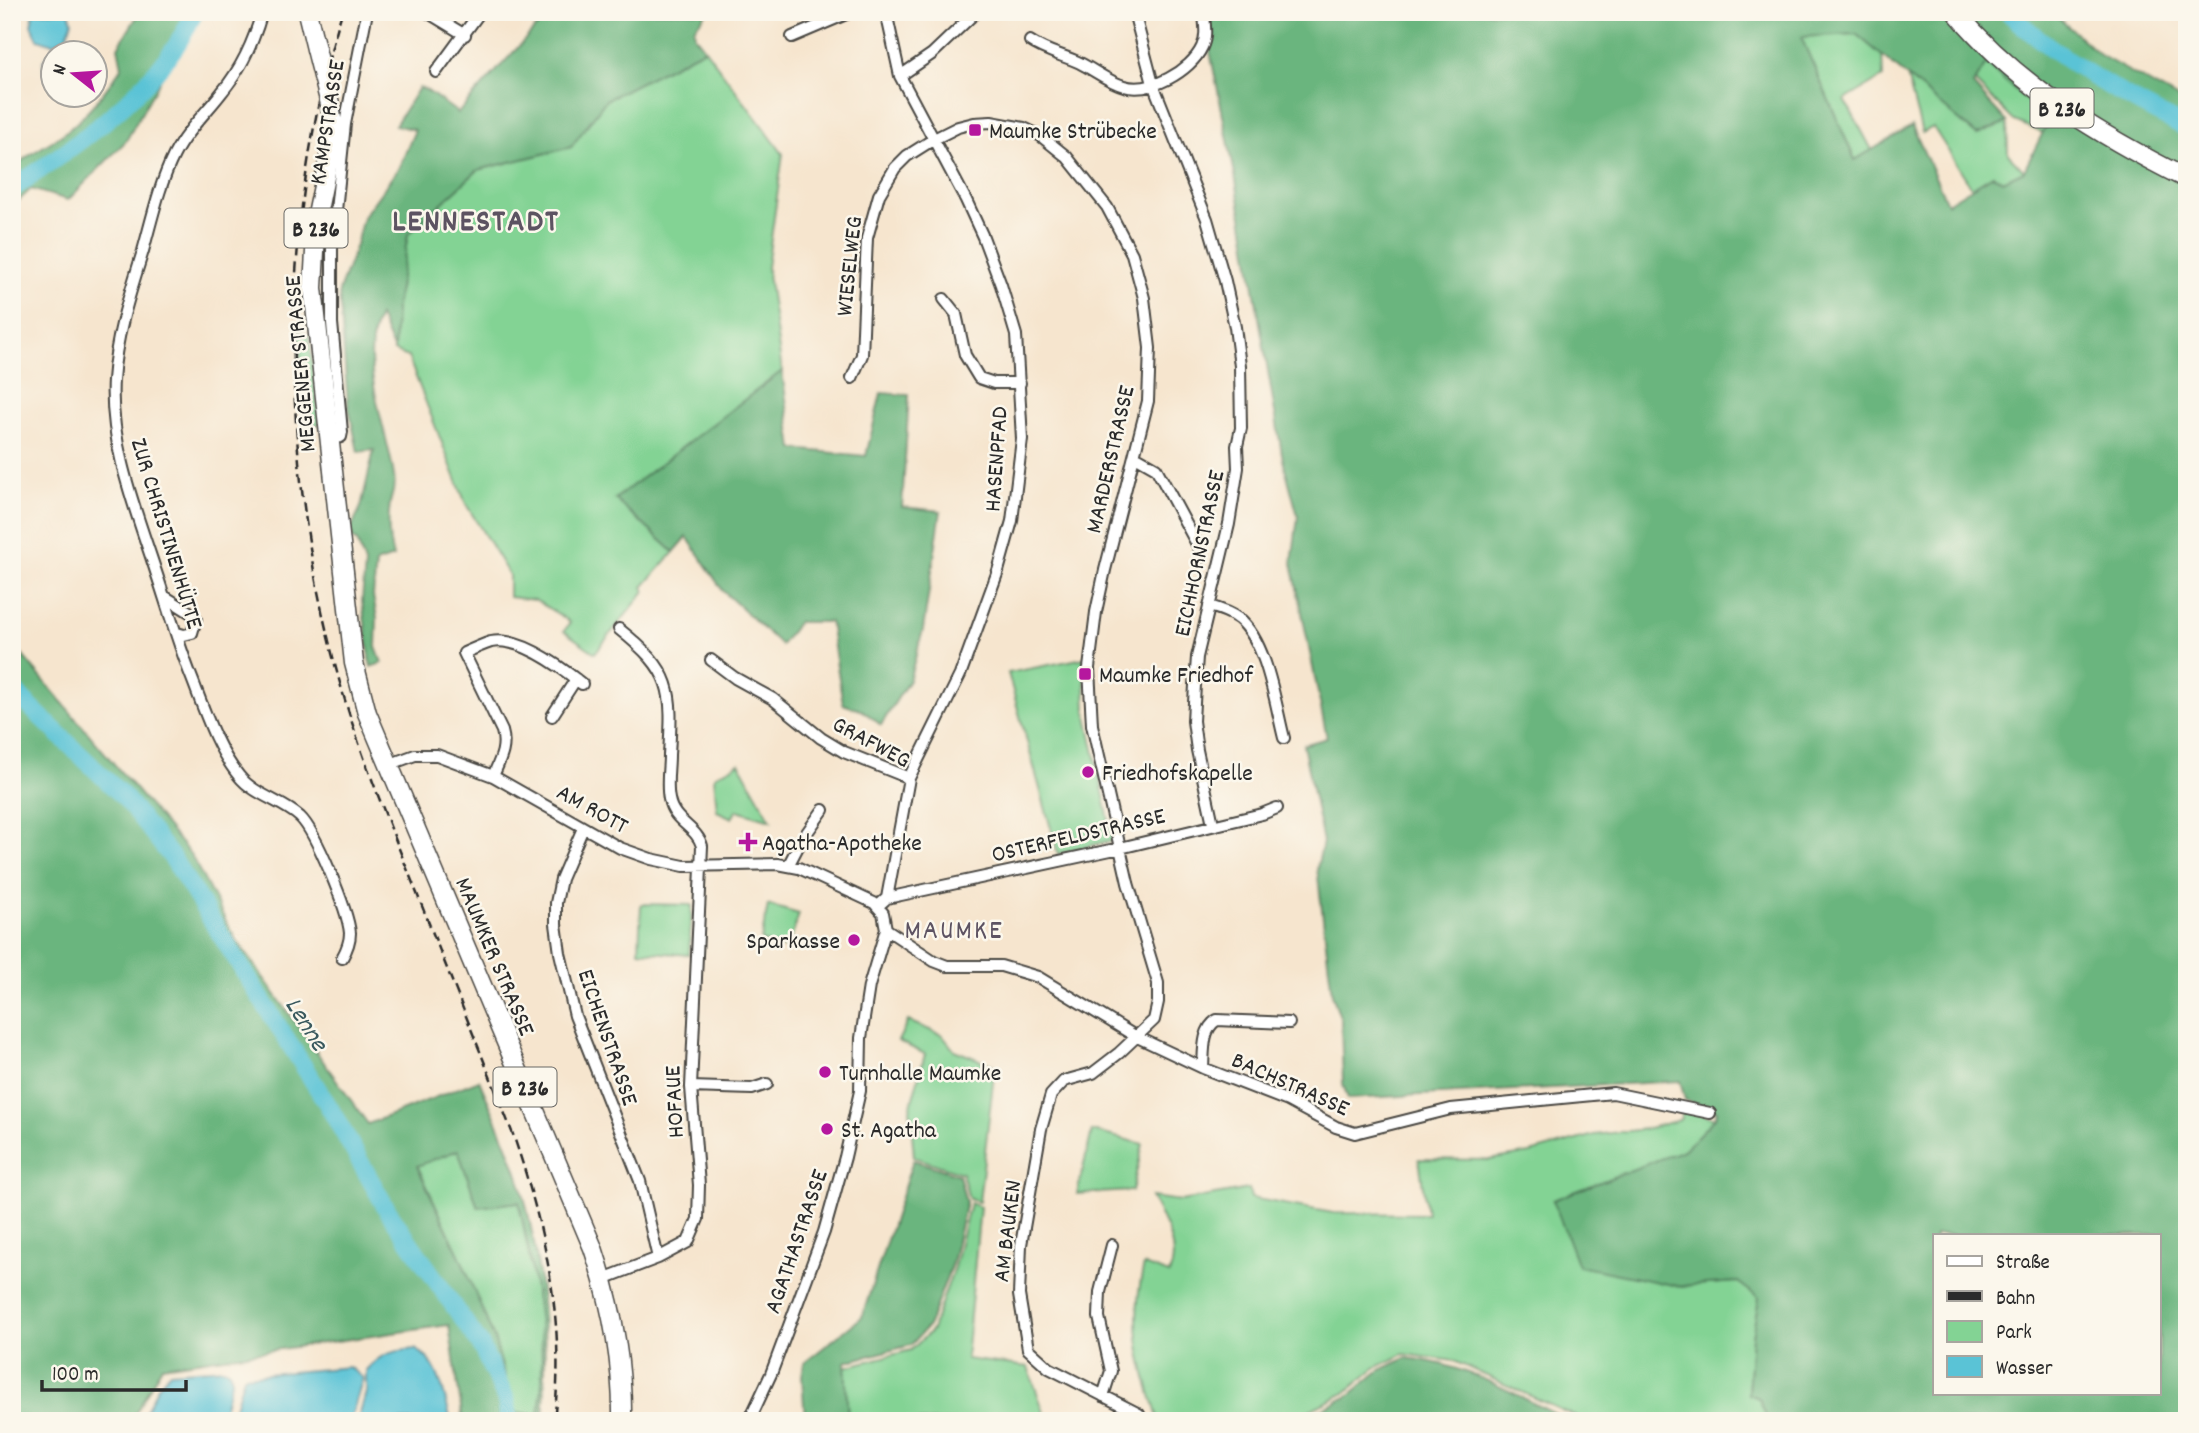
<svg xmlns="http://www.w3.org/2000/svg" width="2199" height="1433" viewBox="0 0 2199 1433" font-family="Dekko,sans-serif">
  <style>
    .green { fill: #83d394; stroke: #577f60; stroke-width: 2 }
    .forest { fill: #6ab57e; stroke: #4a7054; stroke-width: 2; fill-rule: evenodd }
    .water { fill: #5ac3d6; stroke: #427780; stroke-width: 2 }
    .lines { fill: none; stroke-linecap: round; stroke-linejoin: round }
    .river { stroke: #5ac3d6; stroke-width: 18 }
    .minor-casing { stroke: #494743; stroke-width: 14 }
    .primary-casing { stroke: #494743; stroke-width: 21 }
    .minor { stroke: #fff; stroke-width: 10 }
    .primary { stroke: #fff; stroke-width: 18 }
    .rail { stroke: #2b2b2b; stroke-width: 2.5; stroke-dasharray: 10 5; stroke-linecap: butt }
    .primary-bridge-casing { stroke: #494743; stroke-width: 21; stroke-linecap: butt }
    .primary-bridge { stroke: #fff; stroke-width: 18 }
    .poi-dot { fill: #b5179e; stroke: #fbf7ec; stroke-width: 2.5 }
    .labels { text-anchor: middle; stroke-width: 5; stroke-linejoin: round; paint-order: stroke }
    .shield { fill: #fbf7ec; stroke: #696865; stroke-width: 2 }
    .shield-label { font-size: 23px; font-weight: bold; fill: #2b2b2b }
    .street-label { font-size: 24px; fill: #2b2b2b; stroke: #fbf7ec }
    .poi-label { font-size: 24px; fill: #2b2b2b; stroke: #fbf7ec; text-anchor: start }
    .water-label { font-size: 26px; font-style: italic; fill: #39595e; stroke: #fbf7ec }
    .quarter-label { font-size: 28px; letter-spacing: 2px; fill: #5d5362; stroke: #fbf7ec }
    .district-label { font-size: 32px; font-weight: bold; letter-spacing: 2px; fill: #5d5362; stroke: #fbf7ec }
  </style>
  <rect width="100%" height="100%" fill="#fbf7ec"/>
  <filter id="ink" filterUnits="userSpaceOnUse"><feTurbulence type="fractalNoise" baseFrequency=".0143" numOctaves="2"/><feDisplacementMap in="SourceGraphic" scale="14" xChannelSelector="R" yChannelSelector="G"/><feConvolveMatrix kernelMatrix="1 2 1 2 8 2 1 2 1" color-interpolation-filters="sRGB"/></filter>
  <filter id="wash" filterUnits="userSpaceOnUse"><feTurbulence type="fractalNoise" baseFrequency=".00686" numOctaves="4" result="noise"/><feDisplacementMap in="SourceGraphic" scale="28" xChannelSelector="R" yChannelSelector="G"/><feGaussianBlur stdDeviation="1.57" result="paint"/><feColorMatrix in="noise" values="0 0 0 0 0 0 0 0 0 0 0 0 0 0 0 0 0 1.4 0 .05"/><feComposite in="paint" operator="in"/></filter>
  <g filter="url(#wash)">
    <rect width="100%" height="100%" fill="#f6e5ce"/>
    <!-- green -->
    <path class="green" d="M 1856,34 L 1882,55 L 1883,77 L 1845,100 L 1872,150 L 1855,160 L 1800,36 Z
      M 705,49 L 783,154 L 767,267 L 782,371 L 615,499 L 674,552 L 643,587 L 645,591 L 595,653 L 564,631 L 570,623 L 566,619 L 535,600 L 509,597 L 509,575 L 466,504 L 408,357 L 394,351 L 396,306 L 408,234 L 478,170 L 571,147 L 605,100 Z
      M 1986,63 L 2049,120 L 2043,133 L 2014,121 L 1975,82 Z
      M 1907,76 L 1977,135 L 2007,122 L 2008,154 L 2024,171 L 2003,181 L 1993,175 L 1972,188 L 1933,127 L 1922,133 Z
      M 299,331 L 309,336 L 320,424 L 304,427 Z
      M 1084,658 L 1086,711 L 1113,840 L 1058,854 L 1008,673 Z
      M 739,763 L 771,820 L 737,810 L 732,818 L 717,811 L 714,776 Z
      M 641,904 L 692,905 L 689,955 L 639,951 Z
      M 768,905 L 799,914 L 788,949 L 761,941 Z
      M 908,1021 L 942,1035 L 954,1050 L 995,1066 L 979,1202 L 969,1199 L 962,1173 L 914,1157 L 910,1109 L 925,1054 L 898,1041 Z
      M 1683,1110 L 1715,1118 L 1684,1150 L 1553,1200 L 1678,1286 L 1738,1282 L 1760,1298 L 1752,1337 L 1748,1393 L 1759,1398 L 1768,1421 L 1585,1421 L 1454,1361 L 1404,1354 L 1375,1368 L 1345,1393 L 1308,1411 L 1274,1421 L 1162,1421 L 1158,1418 C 1140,1359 1129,1327 1144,1265 L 1169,1274 C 1181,1247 1163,1222 1151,1197 L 1181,1201 L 1249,1189 L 1251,1198 L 1333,1213 L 1427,1214 L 1419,1159 L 1489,1160 L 1530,1153 L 1594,1135 L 1645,1129 L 1680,1120 Z
      M 1092,1131 L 1143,1144 L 1132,1191 L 1077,1194 Z
      M 458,1150 L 478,1207 L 519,1202 L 541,1320 L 542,1381 L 539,1415 L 515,1412 L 494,1338 L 461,1259 L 417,1165 Z
      M 970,1203 L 980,1207 L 966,1359 L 1028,1367 L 1047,1421 L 848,1421 L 845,1367 L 911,1350 L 932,1330 L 954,1267 Z"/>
    <!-- forest -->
    <path class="forest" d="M 140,12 L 198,12 L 126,141 L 68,200 L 31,189 L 12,207 L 12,169 C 27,154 46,146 63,134 C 87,117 105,91 122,67 L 118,47 Z
      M 550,12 L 707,12 L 694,29 L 695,36 L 705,49 L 606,100 L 571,147 L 478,170 L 408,234 L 396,306 L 394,351 L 379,316 C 357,362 387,428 394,476 C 396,485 392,494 390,503 C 387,523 388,538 393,557 L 376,563 L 373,596 L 377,618 L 376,647 L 382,663 L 371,667 L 362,601 L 365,564 L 357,541 L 353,540 L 351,529 L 361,507 L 374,450 L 358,452 L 348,404 L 339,291 L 356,245 L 363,217 L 400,166 L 415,130 L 395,125 L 419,88 L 426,90 L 458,113 Z
      M 1202,12 L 2052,12 L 2100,55 L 2187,104 L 2187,1421 L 1768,1421 L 1759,1398 L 1748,1394 L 1752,1337 L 1759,1298 L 1738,1282 L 1678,1286 L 1578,1266 L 1553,1200 L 1684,1150 L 1715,1118 L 1717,1111 L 1685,1100 L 1680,1081 L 1348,1099 L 1343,1084 L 1341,1020 L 1332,994 L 1317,868 L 1323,842 L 1303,745 L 1327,738 L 1292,563 L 1298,516 L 1283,460 L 1235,175 ZM 1856,34 L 1977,135 L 2007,122 L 1973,85 L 1986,64 L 2049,120 L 2024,171 L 2003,181 L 1993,175 L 1947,203 L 1912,126 L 1855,160 L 1801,37 ZM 1935,1235 L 2159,1235 L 2159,1393 L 1935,1393 Z
      M 782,371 L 793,449 L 866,456 L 881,393 L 909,395 L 902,507 L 941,511 L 923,630 L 909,680 L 881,725 L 863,711 L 843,704 L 830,622 L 798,622 L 781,645 L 723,591 L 687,537 L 674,552 L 615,499 Z
      M 12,643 L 191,855 L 235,938 L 368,1124 L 479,1080 C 493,1114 511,1149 521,1185 C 542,1262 549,1342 543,1421 L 463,1421 L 449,1325 L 162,1366 L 131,1421 L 12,1421 ZM 458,1150 L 478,1207 L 519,1202 C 532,1272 550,1343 539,1415 L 515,1412 L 494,1338 L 461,1259 L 417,1166 Z
      M 913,1160 L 959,1175 L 966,1202 L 952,1263 L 929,1325 L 911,1345 L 845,1362 L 848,1421 L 805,1421 L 802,1376 L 804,1363 L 862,1317 Z
      M 1406,1358 C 1465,1363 1517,1396 1570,1421 L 1290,1421 L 1310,1415 L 1347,1397 L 1380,1370 Z"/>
    <!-- water -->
    <path class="water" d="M 34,12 L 69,12 L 72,21 L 67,36 L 53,44 L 38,39 L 31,25 Z
      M 61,46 L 69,47 L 77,52 L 52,52 L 52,84 L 44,76 L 43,61 L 53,48 Z
      M 415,1349 C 440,1361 444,1396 451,1421 L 358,1421 L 366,1392 L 366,1370 C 381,1353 393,1351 415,1349 Z
      M 349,1367 L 363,1378 L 350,1421 L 231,1421 L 244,1376 Z
      M 224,1368 L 229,1371 L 232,1378 L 221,1421 L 141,1421 L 158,1386 L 170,1372 Z"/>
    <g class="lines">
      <!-- river -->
      <path class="river" d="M 2008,12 C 2055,57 2128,100 2187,128
        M 12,189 C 72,148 134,106 176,46 C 183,35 189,23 195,12
        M 12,687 L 22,699 L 125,798 L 173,859 L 328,1105 L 388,1211 L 480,1344 L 506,1399 L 509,1421"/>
    </g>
  </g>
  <g filter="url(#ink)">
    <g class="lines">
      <!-- minor casing -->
      <g class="minor-casing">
        <path id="minor" d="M 262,12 C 254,41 241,69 222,92 C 206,113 186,131 174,155 C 159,185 152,219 143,251 C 130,293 116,335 113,380 C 109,446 137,513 157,575 C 168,608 178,643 191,676 C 204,709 216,748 239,776 C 254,795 282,801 300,817 C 316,832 348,911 350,933 C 350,942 346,951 342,958
          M 427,12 L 465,35
          M 1134,12 L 1153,84 L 1207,219 L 1225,281 L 1235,327 L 1240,366 L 1241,428 L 1237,446 L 1238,468 L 1229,524 L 1197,657 L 1195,685 L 1193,721 L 1197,750 L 1213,824
          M 792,37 L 851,12
          M 1030,41 C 1046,52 1063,55 1080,63 C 1094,70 1109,82 1124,86 C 1150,94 1191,71 1202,47 C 1207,37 1205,26 1204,15
          M 436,72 L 480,12
          M 900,76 L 932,54 L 976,12
          M 944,299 L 956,314 L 965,355 L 979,378 L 994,383 L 1020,383
          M 852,378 L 862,355 L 867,238 L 879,195 L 895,168 L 907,156 L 934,139 L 958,127 L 974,123 L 991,122 L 1024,128 L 1041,136 L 1067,157 L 1107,207 L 1132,254 L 1144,298 L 1150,348 L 1148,401 L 1105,570 L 1096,612 L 1089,668 L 1092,725 L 1128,883 L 1158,983 L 1158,1002 L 1154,1020 L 1119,1053 L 1093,1073 L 1064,1081 L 1051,1095 L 1041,1129 L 1021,1245 L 1019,1295 L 1028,1349 L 1049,1368 L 1139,1414
          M 330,440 L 341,437 L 342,432 L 332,323 L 332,249 L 345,124 L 367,12
          M 1135,456 L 1156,468 L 1199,548 L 1201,558
          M 164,596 L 191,613 L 196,619 L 192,633 L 184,635 L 177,633
          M 1209,606 C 1220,609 1230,612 1239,619 C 1267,642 1275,703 1284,738
          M 711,660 L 735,678 L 773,699 L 821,738 L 844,752 L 909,778
          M 552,716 L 576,679
          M 388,765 L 415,755 L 437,755 L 493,776 L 620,848 L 651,859 L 684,866 L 778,864 L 799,868 L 874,903 L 883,913 L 886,929 L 869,986 L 861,1038 L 860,1091 L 845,1157 L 824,1232 L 771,1374 L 749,1421
          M 493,776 C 500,760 507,748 502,731 L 464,653 C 473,649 482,645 491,642 C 519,636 561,667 582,684
          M 583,828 L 561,879 L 556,903 L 556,924 L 560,953 L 575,1016 L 640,1181 L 658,1258
          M 788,866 L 801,841 L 823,810
          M 887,898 L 1120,848 L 1262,814 L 1277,808
          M 878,906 L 887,898 L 909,778 L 960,675 L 998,571 L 1012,521 L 1022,439 L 1016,335 L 1001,285 L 983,237 L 966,200 L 900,76 L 886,12
          M 886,929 L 934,961 L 947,966 L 1001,966 L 1038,977 L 1135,1036 L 1203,1068 L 1288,1101 L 1336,1127 L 1355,1133 L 1451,1109 L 1613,1093 L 1710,1113
          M 1203,1068 C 1204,1052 1202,1029 1217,1020 L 1289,1023
          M 691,1087 L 752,1089 L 767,1084
          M 603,1279 L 658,1258 L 688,1242 L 698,1219 L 699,1185 L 691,1087 L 702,846 C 697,827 673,822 669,799 C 666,785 669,769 669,755 C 673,689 673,672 619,629
          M 1103,1396 L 1111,1371 L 1099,1317 L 1100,1292 L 1112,1245"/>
      </g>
      <!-- primary casing -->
      <g class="primary-casing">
        <path id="primary" d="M 307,12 L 316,49
          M 1956,12 C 2019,87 2101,136 2187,179
          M 330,104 L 334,133 L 317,215 L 313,288 L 354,663 L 367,713 L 593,1248 C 612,1305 623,1361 622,1421"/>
      </g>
      <!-- minor -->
      <use href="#minor" class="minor"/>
      <!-- primary -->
      <use href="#primary" class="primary"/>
      <!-- rail -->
      <path class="rail" d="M 342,12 C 277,228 279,467 340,683 C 359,751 386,816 412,881 C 446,966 480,1051 514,1137 C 545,1229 566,1323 554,1421"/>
      <!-- primary-bridge casing -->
      <g class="primary-bridge-casing">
        <path id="primary-bridge" d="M 316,49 L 330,104"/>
      </g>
      <!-- primary-bridge -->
      <use href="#primary-bridge" class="primary-bridge"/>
    </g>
  </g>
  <!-- markers -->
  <g class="poi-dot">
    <rect x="968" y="123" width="14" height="14" rx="3.5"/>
    <rect x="1078" y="667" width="14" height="14" rx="3.5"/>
    <circle cx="1088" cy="772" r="7"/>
    <path d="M744.5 831.5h7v7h7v7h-7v7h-7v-7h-7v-7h7z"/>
    <circle cx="854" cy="940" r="7"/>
    <circle cx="825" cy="1072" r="7"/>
    <circle cx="827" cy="1129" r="7"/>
  </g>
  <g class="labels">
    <!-- shield labels -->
    <g class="shield">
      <rect x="2030.5" y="88.5" width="63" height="39" rx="5"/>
      <rect x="284.5" y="208.5" width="63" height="39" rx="5"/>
      <rect x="493.5" y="1067.5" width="63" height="39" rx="5"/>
    </g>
    <g class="shield-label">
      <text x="2062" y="116">B 236</text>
      <text x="316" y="236">B 236</text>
      <text x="525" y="1095">B 236</text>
    </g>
    <!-- street labels -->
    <g class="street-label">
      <text transform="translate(326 122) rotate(-81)" y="8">KAMPSTRASSE</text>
      <text transform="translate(848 266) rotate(-84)" y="8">WIESELWEG</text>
      <text transform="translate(299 364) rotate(-95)" y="8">MEGGENER STRASSE</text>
      <text transform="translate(995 459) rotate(-86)" y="8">HASENPFAD</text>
      <text transform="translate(1109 459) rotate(-77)" y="8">MARDERSTRASSE</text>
      <text transform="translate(168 533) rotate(73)" y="8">ZUR CHRISTINENHÜTTE</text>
      <text transform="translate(1198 553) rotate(-78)" y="8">EICHHORNSTRASSE</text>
      <text transform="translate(872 741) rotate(28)" y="8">GRAFWEG</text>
      <text transform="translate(593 808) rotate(29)" y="8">AM ROTT</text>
      <text transform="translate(1078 834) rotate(-13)" y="8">OSTERFELDSTRASSE</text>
      <text transform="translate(496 956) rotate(67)" y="8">MAUMKER STRASSE</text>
      <text transform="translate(609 1037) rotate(71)" y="8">EICHENSTRASSE</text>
      <text transform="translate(1291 1083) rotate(24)" y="8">BACHSTRASSE</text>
      <text transform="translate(673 1102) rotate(-93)" y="8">HOFAUE</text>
      <text transform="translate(1006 1231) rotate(-83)" y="8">AM BAUKEN</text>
      <text transform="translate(795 1241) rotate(-71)" y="8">AGATHASTRASSE</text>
    </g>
    <!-- poi labels -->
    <g class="poi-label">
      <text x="989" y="138">Maumke Strübecke</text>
      <text x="1099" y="682">Maumke Friedhof</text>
      <text x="1102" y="780">Friedhofskapelle</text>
      <text x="762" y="850">Agatha-Apotheke</text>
      <text x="840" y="948" text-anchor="end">Sparkasse</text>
      <text x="839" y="1080">Turnhalle Maumke</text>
      <text x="841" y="1137">St. Agatha</text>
    </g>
    <!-- water labels -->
    <g class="water-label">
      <text transform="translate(308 1023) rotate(58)" y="9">Lenne</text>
    </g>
    <!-- quarter labels -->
    <g class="quarter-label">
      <text x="954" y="938">MAUMKE</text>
    </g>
    <!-- district labels -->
    <g class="district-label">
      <text x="476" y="230">LENNESTADT</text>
    </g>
  </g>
  <!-- margin -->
  <rect width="2199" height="1433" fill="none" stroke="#fbf7ec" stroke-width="42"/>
  <!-- legend -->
  <rect x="1933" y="1234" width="228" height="161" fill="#fbf7ec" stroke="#a8a59f" stroke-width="2"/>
  <rect x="1947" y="1256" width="35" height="10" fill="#ffffff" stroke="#a8a59f" stroke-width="2"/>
  <text x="1996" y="1268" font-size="21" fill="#2b2b2b">Straße</text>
  <rect x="1947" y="1291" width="35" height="10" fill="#2b2b2b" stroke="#a8a59f" stroke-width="2"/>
  <text x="1996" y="1304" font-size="21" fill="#2b2b2b">Bahn</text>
  <rect x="1947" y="1321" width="35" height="21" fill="#83d394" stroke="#a8a59f" stroke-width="2"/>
  <text x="1996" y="1338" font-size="21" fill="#2b2b2b">Park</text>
  <rect x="1947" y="1356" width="35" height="21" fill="#5ac3d6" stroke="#a8a59f" stroke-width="2"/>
  <text x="1996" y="1374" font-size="21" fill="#2b2b2b">Wasser</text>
  <!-- north arrow -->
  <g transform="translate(74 74) rotate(287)"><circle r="33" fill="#fbf7ec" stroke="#a8a59f" stroke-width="2"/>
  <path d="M0-5L12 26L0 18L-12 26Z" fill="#b5179e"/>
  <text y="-10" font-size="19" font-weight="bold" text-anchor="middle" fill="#2b2b2b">N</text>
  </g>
  <!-- scale -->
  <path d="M42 1380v10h144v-10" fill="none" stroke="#2b2b2b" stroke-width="3.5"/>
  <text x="52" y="1380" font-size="21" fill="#2b2b2b" stroke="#fbf7ec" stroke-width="5" paint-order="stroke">100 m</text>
</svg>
